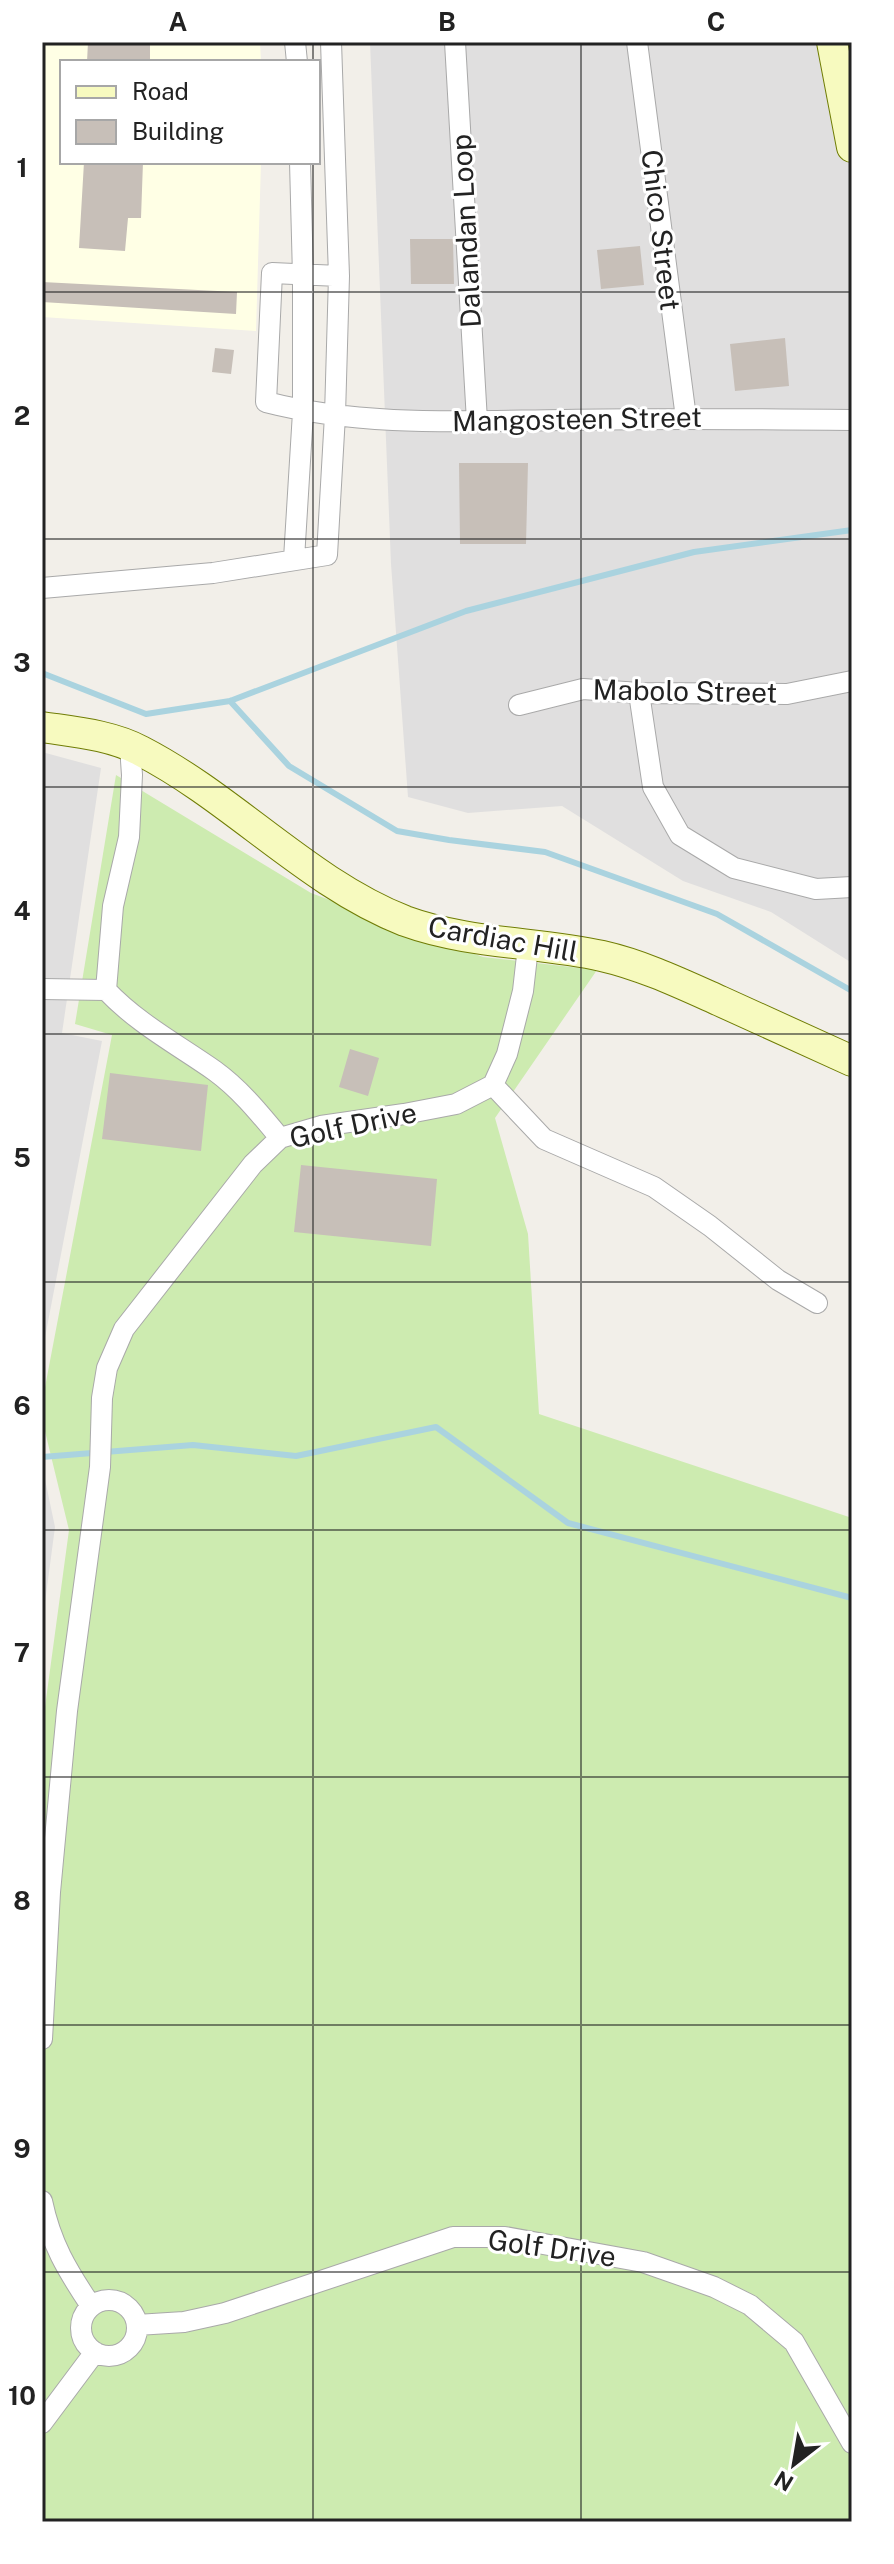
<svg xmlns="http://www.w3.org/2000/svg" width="894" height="2564" viewBox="0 0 894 2564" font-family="'Public Sans',sans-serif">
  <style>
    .residential { fill: #e0dfdf }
    .education { fill: #ffffe5 }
    .grass { fill: #cdebb0 }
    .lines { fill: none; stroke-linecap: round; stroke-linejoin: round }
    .stream { stroke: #aad3df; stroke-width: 6 }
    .building { fill: #c7bfb8 }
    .street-casing { stroke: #a9a9a9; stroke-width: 22 }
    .secondary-casing { stroke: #707d05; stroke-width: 32 }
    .street { stroke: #fff; stroke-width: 20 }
    .secondary { stroke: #f7fabf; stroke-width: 30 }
    .grid { fill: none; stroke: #222; stroke-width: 2; stroke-opacity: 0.55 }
    .labels { text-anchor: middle; stroke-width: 6; stroke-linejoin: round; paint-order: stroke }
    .street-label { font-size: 28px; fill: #222; stroke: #fff }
    .neatline { fill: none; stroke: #222; stroke-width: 3 }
    .grid-label { font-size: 26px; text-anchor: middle; font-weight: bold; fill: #222 }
  </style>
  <rect width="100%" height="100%" fill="#f2efe9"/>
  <!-- residential -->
  <path class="residential" d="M 370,42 L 852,42 L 852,963 L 771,912 L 683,881 L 562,806 L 468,813 L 408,797 L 391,564 Z
    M 42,752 L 101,768 L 62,1033 L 102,1041 L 42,1353 Z
    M 42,1465 L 55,1527 L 42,1625 Z"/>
  <!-- education -->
  <path class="education" d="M 42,42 L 260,42 L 261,62 L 62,62 L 62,162 L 261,162 L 256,331 L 42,317 Z"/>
  <!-- grass -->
  <path class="grass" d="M 116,775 L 311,893 L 483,957 L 597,970 L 495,1118 L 528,1234 L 539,1414 L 852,1518 L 852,2522 L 42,2522 L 42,1729 L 69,1530 L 42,1419 L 42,1403 L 112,1035 L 75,1024 Z"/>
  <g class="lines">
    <!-- stream -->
    <path class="stream" d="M 42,673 L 146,714 L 230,701 L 466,611 L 694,552 L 852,530
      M 230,701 L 289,766 L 397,831 L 449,840 L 545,852 L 717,914 L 852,991
      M 42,1457 L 193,1445 L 296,1456 L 436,1427 L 568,1523 L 852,1598"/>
  </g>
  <!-- building -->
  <path class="building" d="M 88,42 L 150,42 L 150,62 L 87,62 Z
    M 84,162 L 143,162 L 141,218 L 128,218 L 125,251 L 79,248 Z
    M 410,239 L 453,239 L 454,284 L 411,284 Z
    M 640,246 L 644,285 L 601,289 L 597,250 Z
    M 42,282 L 237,292 L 236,314 L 42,302 Z
    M 785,338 L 789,386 L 735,391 L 730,344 Z
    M 215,348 L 234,350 L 231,374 L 212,372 Z
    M 459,463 L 528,463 L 526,544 L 460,544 Z
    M 350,1049 L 379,1058 L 368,1096 L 339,1087 Z
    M 110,1073 L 208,1085 L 201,1151 L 102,1139 Z
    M 301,1165 L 437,1179 L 431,1246 L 294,1232 Z"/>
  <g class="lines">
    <!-- street casing -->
    <g class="street-casing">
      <path id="street" d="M 295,42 L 297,62
        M 455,42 L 477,421
        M 637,42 L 686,418
        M 339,276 L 272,273 L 266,402 C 363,427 464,421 564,420 C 660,418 756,419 852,420
        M 294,559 L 303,412 L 303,276 L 300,162
        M 42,588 L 213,573 L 327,555 L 335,415 L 339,276 L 331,42
        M 639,693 L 653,787 L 680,835 L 734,868 L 816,889 L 852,887
        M 519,705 L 583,689 L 639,693 L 787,694 L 852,681
        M 130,746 L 132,775 L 129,837 L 113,906 L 106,990 C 137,1023 178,1045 215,1071 C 241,1090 260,1114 280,1138
        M 42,989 L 106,990
        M 493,1085 L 544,1139 L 654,1187 L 710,1226 L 778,1280 L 817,1303
        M 42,2039 L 50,1892 L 67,1711 L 100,1467 L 102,1398 L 107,1368 L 124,1329 L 253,1164 L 280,1138 L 321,1126 L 404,1114 L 456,1104 L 493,1085 L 507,1054 L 523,991 L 528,947
        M 42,2201 C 51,2244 67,2270 91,2306
        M81 2328a28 28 0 1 1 56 0a28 28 0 1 1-56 0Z
        M 137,2325 L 184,2322 L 225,2313 L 453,2237 L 505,2237 L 643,2262 L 714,2287 L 750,2305 L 794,2342 L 852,2443
        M 42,2423 L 95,2352"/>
    </g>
    <!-- secondary casing -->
    <g class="secondary-casing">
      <path id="secondary" d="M 832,42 L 852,147
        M 42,727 C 75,732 111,735 141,751 C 234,799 308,883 405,921 C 468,944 538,942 602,956 C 642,965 682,984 720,1001 C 764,1021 808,1041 852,1061"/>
    </g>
    <!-- street -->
    <use href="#street" class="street"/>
    <!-- secondary -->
    <use href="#secondary" class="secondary"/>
  </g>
  <!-- grid -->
  <path class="grid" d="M 313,42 L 313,62M 581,42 L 581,2522M 313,162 L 313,2522M 42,292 L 852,292M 42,539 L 852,539M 42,787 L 852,787M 42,1034 L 852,1034M 42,1282 L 852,1282M 42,1530 L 852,1530M 42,1777 L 852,1777M 42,2025 L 852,2025M 42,2272 L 852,2272"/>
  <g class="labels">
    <!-- street labels -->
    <g class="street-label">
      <text transform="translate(661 230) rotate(83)" y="10">Chico Street</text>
      <text transform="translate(466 231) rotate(-93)" y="10">Dalandan Loop</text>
      <text transform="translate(577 419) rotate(-1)" y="10">Mangosteen Street</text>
      <text transform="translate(685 691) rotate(1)" y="10">Mabolo Street</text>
      <text transform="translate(503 939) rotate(10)" y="10">Cardiac Hill</text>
      <text transform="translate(353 1125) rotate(-12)" y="10">Golf Drive</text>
      <text transform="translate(552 2248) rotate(8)" y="10">Golf Drive</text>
    </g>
  </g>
  <!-- border -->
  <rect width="894" height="2564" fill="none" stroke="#ffffff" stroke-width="88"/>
  <!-- legend -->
  <rect x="60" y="60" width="260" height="104" fill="#ffffff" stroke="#a7a7a7" stroke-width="2"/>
  <rect x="76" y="86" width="40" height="12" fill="#f7fabf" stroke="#a7a7a7" stroke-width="2"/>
  <text x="132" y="100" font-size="24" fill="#222222">Road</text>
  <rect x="76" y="120" width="40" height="24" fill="#c7bfb8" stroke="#a7a7a7" stroke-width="2"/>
  <text x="132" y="140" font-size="24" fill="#222222">Building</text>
  <!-- north arrow -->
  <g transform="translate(794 2464) rotate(211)" stroke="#ffffff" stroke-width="6" paint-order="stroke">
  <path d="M0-6L14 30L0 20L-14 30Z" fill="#222222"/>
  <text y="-12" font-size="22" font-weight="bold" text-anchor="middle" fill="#222222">N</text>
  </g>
  <rect x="44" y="44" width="806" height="2476" class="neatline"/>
  <g class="grid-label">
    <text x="178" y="31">A</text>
    <text x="447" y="31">B</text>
    <text x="716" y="31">C</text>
    <text x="22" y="177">1</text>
    <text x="22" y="425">2</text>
    <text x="22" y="672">3</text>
    <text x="22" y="920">4</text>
    <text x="22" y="1167">5</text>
    <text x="22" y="1415">6</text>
    <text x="22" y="1662">7</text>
    <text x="22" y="1910">8</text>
    <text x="22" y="2158">9</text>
    <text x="22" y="2405">10</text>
  </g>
</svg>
